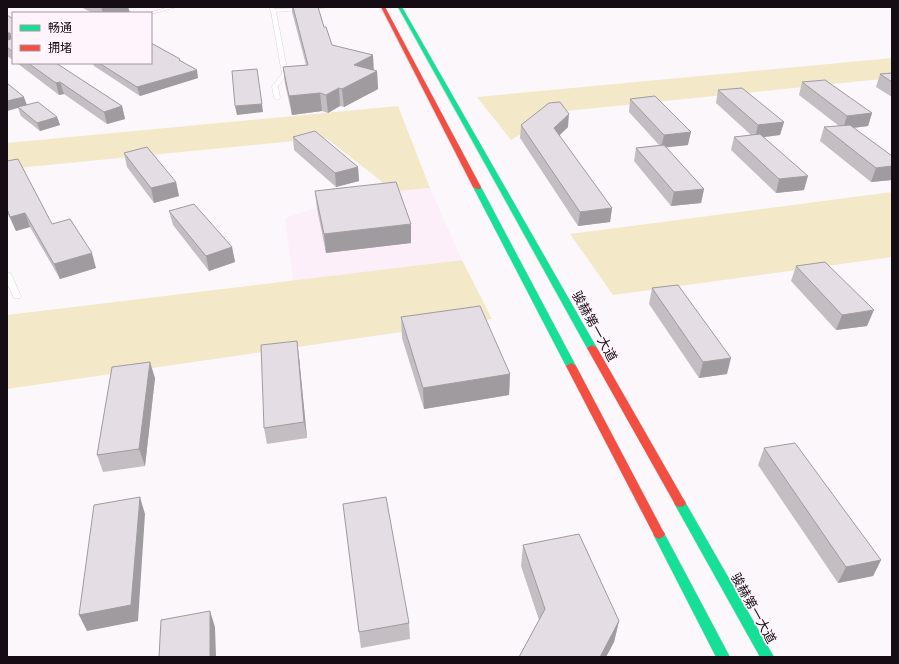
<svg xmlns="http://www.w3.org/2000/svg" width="899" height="664" viewBox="0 0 899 664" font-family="'Nunito Sans','Noto Sans SC',sans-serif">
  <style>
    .built { fill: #fdeffa }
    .green { fill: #f3e9c8 }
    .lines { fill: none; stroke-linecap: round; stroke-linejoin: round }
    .lane-casing { stroke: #dbd4da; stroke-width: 1 }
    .fast-casing { stroke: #dbd4da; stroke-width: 1 }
    .jam-casing { stroke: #dbd4da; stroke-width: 1 }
    .lane { fill: #fffefe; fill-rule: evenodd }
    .fast { fill: #16e098; fill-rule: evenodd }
    .jam { fill: #f24e42; fill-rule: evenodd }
    .wall { fill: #c4bec3 }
    .shaded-wall { fill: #a09b9f }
    .building { fill: #e4dde3; stroke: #a09b9f }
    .labels { text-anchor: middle; stroke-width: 3.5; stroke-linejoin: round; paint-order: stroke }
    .street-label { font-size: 13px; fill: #160d14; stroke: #fff4fc }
  </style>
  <rect width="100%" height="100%" fill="#fcf7fb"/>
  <!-- built -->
  <path class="built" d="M 430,188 L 462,260 L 293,281 L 285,218 L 356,195 Z"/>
  <!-- green -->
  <path class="green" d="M 892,58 L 892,78 L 556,112 L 511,140 L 477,97 Z
    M 398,106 L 430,188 L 386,192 L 381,181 L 326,138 L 7,169 L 7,143 Z
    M 892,192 L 892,257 L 613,295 L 570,234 Z
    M 462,260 L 492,319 L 7,389 L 7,315 Z"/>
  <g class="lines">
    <!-- lane casing -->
    <g class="lane-casing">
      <path id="lane" d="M 169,7 L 177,7 L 151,14 L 151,13 L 149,13 Z
        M 269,7 L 273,7 L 275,9 L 325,7 L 323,8 L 276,12 L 288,74 L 278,86 L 280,98 L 277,100 L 274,98 L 272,86 L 282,74 L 271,11 Z
        M 7,272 L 11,274 L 21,296 L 20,298 L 14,298 L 13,296 L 7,283 Z"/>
    </g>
    <!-- fast casing -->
    <g class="fast-casing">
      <path id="fast" d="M 398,7 L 402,7 L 597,348 L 595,350 L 589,350 L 587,348 Z
        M 474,185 L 477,185 L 481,187 L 576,366 L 574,368 L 571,369 L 566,366 L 473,187 Z
        M 680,499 L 684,500 L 774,657 L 760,657 L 674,503 L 676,500 Z
        M 659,529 L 663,531 L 730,657 L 716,657 L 653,534 L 655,531 Z"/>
    </g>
    <!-- jam casing -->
    <g class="jam-casing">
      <path id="jam" d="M 381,7 L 385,7 L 481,187 L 480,189 L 477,189 L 473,187 Z
        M 592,345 L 597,348 L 684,500 L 686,503 L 684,506 L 680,507 L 676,506 L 587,348 Z
        M 571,363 L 576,366 L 663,531 L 665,534 L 663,537 L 659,539 L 655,537 L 566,366 Z"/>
    </g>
    <!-- lane -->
    <use href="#lane" class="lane"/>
    <!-- fast -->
    <use href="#fast" class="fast"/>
    <!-- jam -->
    <use href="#jam" class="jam"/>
  </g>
  <!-- wall -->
  <path class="wall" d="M 81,7 L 128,7 L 130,13 L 92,13 Z
    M 292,7 L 318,7 L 324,27 L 332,45 L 374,71 L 377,71 L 378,89 L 344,107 L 340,106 L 328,113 L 322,111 L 292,115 L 285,84 L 283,67 L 306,65 L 292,12 Z
    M 7,15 L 13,19 L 13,60 L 7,56 Z
    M 180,59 L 180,60 L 198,78 L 140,96 L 94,66 L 93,63 L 151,63 Z
    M 17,63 L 56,63 L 122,106 L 125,119 L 107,124 L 64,94 L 59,95 Z
    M 892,73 L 892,97 L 876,87 L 880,74 Z
    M 802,82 L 872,113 L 868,126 L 854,128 L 892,156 L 892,180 L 871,182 L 820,141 L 824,127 L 839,126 L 799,95 Z
    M 7,84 L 27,105 L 57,117 L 60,125 L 40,131 L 21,116 L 18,108 L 7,111 Z
    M 718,90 L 784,122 L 780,135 L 764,137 L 804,190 L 776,193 L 731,150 L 734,137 L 751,135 L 716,103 Z
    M 630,99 L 688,145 L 666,147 L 704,189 L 701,203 L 671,206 L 634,161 L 636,148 L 659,145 L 629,112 Z
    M 521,125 L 568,127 L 559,136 L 612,208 L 610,222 L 578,226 L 520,138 Z
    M 293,137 L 358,167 L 359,181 L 336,187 L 294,150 Z
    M 124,153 L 176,182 L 179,196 L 154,203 L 127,167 Z
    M 7,161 L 52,224 L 96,268 L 60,279 L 30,227 L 16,231 L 7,212 Z
    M 315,191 L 411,243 L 326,253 L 317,209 Z
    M 169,211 L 232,247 L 235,262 L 209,271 L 173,225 Z
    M 796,266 L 867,326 L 836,330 L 791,281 Z
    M 652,288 L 727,374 L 699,378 L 649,304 Z
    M 401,317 L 510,374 L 509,395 L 424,409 L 402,338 Z
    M 299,357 L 307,438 L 267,444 L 264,428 Z
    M 155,378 L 145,466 L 103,472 L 97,455 Z
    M 764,448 L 881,560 L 873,576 L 838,583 L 758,465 Z
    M 343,504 L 409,623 L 410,639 L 361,648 Z
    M 523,545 L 619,621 L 614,642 L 606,657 L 519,657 L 539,620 L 521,566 Z"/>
  <!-- shaded-wall -->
  <path class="shaded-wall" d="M 101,7 L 128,7 L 130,13 L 103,13 Z
    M 7,33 L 10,33 L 13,41 L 8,43 L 7,42 Z
    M 373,55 L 374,72 L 354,65 Z
    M 197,70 L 198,78 L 140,96 L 137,87 Z
    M 377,71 L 378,89 L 344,107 L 342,89 Z
    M 60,82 L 64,94 L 59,95 L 56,83 Z
    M 339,88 L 340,106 L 328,113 L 326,95 Z
    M 320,93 L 322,111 L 292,115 L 289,96 Z
    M 24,97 L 27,105 L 7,111 L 7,101 Z
    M 262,104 L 263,112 L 237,115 L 235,106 Z
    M 122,106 L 125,119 L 107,124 L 104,112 Z
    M 872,113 L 868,126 L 843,129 L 847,116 Z
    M 569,114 L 568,127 L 552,142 L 554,128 Z
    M 57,117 L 60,125 L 40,131 L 37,123 Z
    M 784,122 L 780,135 L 755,138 L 758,125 Z
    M 691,132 L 688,145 L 661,148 L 664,135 Z
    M 892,166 L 892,180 L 871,182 L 876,168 Z
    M 358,167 L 359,181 L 336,187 L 335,173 Z
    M 808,176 L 804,190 L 776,193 L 779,179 Z
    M 176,182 L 179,196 L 154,203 L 151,188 Z
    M 704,189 L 701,203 L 671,206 L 674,192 Z
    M 612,208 L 610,222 L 578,226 L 580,212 Z
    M 25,213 L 30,227 L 16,231 L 10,217 Z
    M 411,224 L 411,243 L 326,253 L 324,234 Z
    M 232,247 L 235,262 L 209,271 L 206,256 Z
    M 92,253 L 96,268 L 60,279 L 54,264 Z
    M 874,310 L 867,326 L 836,330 L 842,315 Z
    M 297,341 L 299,357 L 307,438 L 304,422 Z
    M 731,358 L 727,374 L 699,378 L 703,362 Z
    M 150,362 L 155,378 L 145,466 L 139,449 Z
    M 510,374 L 509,395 L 424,409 L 423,388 Z
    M 140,497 L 145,514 L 138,621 L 87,631 L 79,615 Z
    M 881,560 L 873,576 L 838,583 L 846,567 Z
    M 210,611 L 215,627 L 216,657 L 210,657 Z
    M 619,621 L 614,642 L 606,657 L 600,657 Z"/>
  <!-- building -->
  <path class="building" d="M 293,7 L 318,7 L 324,27 L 326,27 L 332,45 L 373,55 L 354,65 L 377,71 L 342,89 L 339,88 L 326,95 L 320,93 L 289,96 L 283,67 L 308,65 Z
    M 7,15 L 13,19 L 13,30 L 12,31 L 13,31 L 13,52 L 7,47 L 7,44 L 8,43 L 7,42 L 7,40 L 11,39 L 10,33 L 7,33 Z
    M 151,43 L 180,59 L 179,60 L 197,70 L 137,87 L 99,63 L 151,63 Z
    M 28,63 L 56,63 L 122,106 L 104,112 L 60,82 L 56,83 Z
    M 257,69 L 262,104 L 235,106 L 232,71 Z
    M 892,73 L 892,82 L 880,74 Z
    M 825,80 L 872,113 L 847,116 L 802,82 Z
    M 7,84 L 8,84 L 24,97 L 7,101 Z
    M 742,88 L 784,122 L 758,125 L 718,90 Z
    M 655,96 L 691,132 L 664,135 L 630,99 Z
    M 38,102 L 57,117 L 37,123 L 18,107 Z
    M 560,102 L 569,114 L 554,128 L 612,208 L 580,212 L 521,125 L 549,103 Z
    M 850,125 L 892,156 L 892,166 L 876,168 L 824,127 Z
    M 315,131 L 358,167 L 335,173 L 293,137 Z
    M 760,134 L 808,176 L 779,179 L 734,137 Z
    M 664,145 L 704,189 L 674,192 L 636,148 Z
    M 147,147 L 176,182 L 151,188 L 124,153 Z
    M 18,159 L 52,224 L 70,219 L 92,253 L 54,264 L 25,213 L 10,217 L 7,209 L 7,161 Z
    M 396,182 L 411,224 L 324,234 L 315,191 Z
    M 194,204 L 232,247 L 206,256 L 169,211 Z
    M 825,262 L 874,310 L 842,315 L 796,266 Z
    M 678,285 L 731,358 L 703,362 L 652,288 Z
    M 480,306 L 510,374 L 423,388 L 401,317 Z
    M 297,341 L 304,422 L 264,428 L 261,345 Z
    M 150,362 L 139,449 L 97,455 L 112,367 Z
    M 795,443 L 881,560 L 846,567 L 764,448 Z
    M 140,497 L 131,605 L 79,615 L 94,505 Z
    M 386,497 L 409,623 L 359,632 L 343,504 Z
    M 579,534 L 619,621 L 600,657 L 519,657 L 545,609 L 523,545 Z
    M 210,611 L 210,657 L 159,657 L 161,620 Z"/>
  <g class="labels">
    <!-- street labels -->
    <g class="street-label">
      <text transform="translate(595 326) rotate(61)" y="5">骏赫第一大道</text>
      <text transform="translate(754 608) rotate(61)" y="5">骏赫第一大道</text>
    </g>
  </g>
  <!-- border -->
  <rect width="899" height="664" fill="none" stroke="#160d14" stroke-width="16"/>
  <!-- legend -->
  <rect x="12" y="12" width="140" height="52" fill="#fff4fc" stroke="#a2989f"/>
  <rect x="20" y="25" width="20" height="6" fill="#16e098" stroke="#a2989f"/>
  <text x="48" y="32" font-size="12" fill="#160d14">畅通</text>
  <rect x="20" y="45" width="20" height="6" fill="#f24e42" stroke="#a2989f"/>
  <text x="48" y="52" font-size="12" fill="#160d14">拥堵</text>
</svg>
